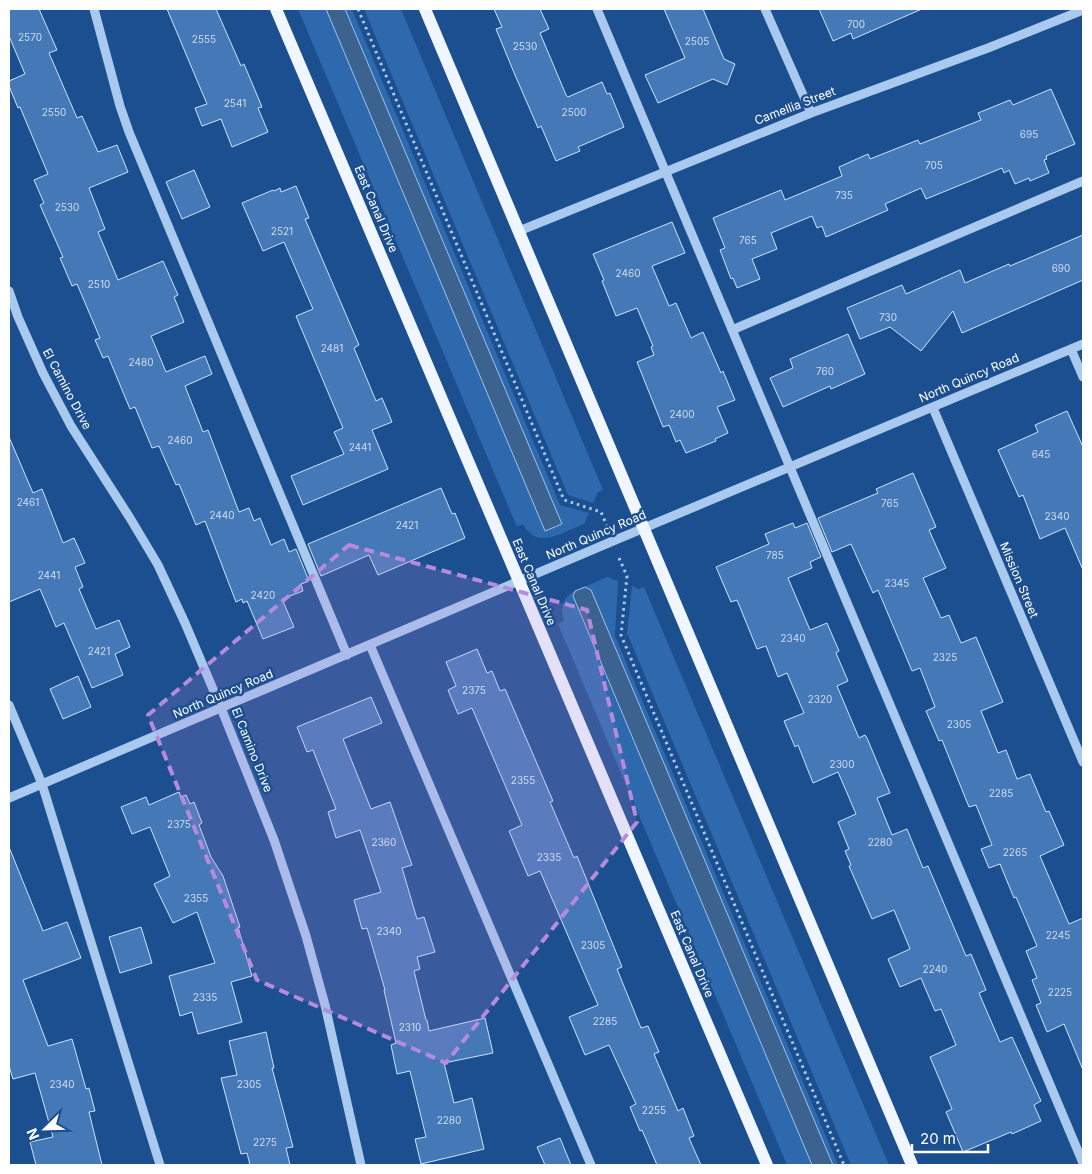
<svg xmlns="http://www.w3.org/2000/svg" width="1092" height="1174" viewBox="0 0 1092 1174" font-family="Inter,sans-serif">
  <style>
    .green { fill: #2e69ad }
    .water { fill: #3c6290; stroke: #9cc4f0 }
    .building { fill: #4478b7; stroke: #cfe3fa }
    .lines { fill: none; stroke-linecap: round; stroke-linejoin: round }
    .path { stroke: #a9c9ee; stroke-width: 3; stroke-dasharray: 2.5 4; stroke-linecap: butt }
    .minor { stroke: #a9c9ee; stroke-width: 9 }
    .major { stroke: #f0f6ff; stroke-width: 12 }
    .marked { fill: #b68bdc; fill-opacity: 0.2; stroke: #b68bdc; stroke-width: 4; stroke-dasharray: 10 6; stroke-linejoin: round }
    .labels { text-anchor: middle; stroke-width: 5; stroke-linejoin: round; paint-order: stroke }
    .number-label { font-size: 10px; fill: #d0dded }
    .street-label { font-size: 12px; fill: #fff; stroke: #1b4f8f }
  </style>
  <rect width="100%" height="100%" fill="#1b4f8f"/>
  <!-- green -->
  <path class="green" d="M 298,9 L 326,9 L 545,531 L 562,524 L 345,9 L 352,9 L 560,505 L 589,513 L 584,524 C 563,532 537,551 523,524 L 517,527 Z
    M 364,9 L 401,9 L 603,490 L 598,492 L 593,503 L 568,495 Z
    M 607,577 L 618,581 L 615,636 L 838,1165 L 833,1165 L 591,590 L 575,591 L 573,597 L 812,1165 L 787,1165 L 558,624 L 564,621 C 560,608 562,599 573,592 Z
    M 632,586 L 639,589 L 644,587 L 889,1165 L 851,1165 L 627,633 Z"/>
  <!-- water -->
  <path class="water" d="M 326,9 L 345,9 L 562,524 L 545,531 Z
    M 585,587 L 591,590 L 833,1165 L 812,1165 L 573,596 L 575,591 Z"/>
  <!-- building -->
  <path class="building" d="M 9,9 L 39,9 L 57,50 L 49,53 L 77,118 L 82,116 L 98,152 L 117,145 L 128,172 L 89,188 L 105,229 L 98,232 L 118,280 L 163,261 L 178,295 L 174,297 L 184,322 L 151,336 L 166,372 L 205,356 L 212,374 L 185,386 L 203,432 L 208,430 L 239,512 L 249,508 L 254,521 L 260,518 L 271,545 L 284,539 L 289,552 L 296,549 L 309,581 L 301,584 L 303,591 L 282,599 L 294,627 L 263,639 L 247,601 L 243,603 L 242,599 L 236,602 L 205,521 L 196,525 L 179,484 L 176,485 L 159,446 L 152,448 L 135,407 L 130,409 L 108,356 L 103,358 L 95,340 L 100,338 L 77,284 L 72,286 L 60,258 L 63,257 L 40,205 L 44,203 L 34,180 L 48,174 L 20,107 L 18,108 L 9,86 L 9,81 L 25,74 L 9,36 Z
    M 167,9 L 216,9 L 241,66 L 244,64 L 262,107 L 258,108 L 268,132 L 232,147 L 221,119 L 202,126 L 195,108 L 207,104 Z
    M 494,9 L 540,9 L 549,29 L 540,33 L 566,95 L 568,97 L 602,82 L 607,94 L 610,93 L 624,127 L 578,147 L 580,151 L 556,161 L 541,126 L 538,128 L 515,75 L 496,29 L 502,27 Z
    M 664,9 L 703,9 L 724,59 L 735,64 L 727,85 L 713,79 L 658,103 L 645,75 L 685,58 Z
    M 819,9 L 922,9 L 853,39 L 851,33 L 833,41 Z
    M 1051,89 L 1075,144 L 1046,156 L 1047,159 L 1044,160 L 1049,173 L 1030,181 L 1029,178 L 1015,184 L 1009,170 L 1004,173 L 1002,168 L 926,199 L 921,188 L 885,204 L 888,210 L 826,237 L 822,226 L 817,228 L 812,216 L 771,233 L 777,249 L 752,259 L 760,279 L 737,288 L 733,278 L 731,279 L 720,250 L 725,248 L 713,218 L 781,190 L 785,200 L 842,176 L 839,167 L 868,154 L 870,159 L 918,140 L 920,144 L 981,120 L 978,113 L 1010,100 L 1013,105 Z
    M 194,170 L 210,207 L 182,219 L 166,182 Z
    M 296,186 L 309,218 L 305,219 L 359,345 L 354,348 L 376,401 L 382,398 L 392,422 L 372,430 L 388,469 L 303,505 L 291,476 L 344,454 L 334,432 L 343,428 L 296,316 L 313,309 L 284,242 L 263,251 L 242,203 L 273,190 L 274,191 L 280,188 L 281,192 Z
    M 672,222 L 685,253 L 652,266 L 669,306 L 676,303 L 691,338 L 703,332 L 721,373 L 723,371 L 735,400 L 717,407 L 728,433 L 715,439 L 716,441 L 686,453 L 680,440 L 676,442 L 669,425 L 663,427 L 637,362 L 654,355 L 651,347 L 653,346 L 637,308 L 616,316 L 602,281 L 604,280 L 593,254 Z
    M 1083,235 L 1083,280 L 962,333 L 953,311 L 921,351 L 890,327 L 860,339 L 847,308 L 902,285 L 906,294 L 960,270 L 965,283 L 1009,264 L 1010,266 Z
    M 848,334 L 865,374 L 831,389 L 830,386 L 783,407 L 770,378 L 793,368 L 790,359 Z
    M 1067,411 L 1083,447 L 1083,570 L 1065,528 L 1040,539 L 1023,495 L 1019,497 L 998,450 L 1038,432 L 1035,425 Z
    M 9,437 L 33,493 L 42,489 L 63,543 L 74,538 L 85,563 L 75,567 L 83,587 L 79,589 L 96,629 L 119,620 L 130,647 L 115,654 L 123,675 L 92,688 L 64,623 L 56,627 L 40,589 L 9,602 Z
    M 913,473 L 936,527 L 929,530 L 946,568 L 923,578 L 941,618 L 949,615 L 961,643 L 976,637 L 1003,702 L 981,711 L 998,753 L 1006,750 L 1017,779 L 1030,774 L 1046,812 L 1049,811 L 1064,845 L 1040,856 L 1069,924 L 1083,918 L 1083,1070 L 1064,1024 L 1047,1032 L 1036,1005 L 1041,1003 L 1032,980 L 1037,978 L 1026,951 L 1037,946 L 1016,897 L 1014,898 L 1000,864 L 989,868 L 981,849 L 992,845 L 976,805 L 969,807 L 942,740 L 939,741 L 926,711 L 935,707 L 920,668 L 912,671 L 878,590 L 873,593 L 851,544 L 832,552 L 818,518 L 878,493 L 876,489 Z
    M 441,488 L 452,514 L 455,513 L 465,538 L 378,575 L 369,555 L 321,576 L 308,544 Z
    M 793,523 L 795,528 L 807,523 L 821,557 L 810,562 L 812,568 L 788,578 L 810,630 L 827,623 L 839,651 L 836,653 L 848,681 L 837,686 L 859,738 L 865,735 L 867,738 L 890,793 L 877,798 L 892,835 L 907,829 L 923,868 L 928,866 L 966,956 L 971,954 L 986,990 L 979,993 L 1000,1042 L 1012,1037 L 1041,1101 L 1034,1105 L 1041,1121 L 1012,1134 L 1011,1132 L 963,1152 L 946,1112 L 952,1109 L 930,1057 L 956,1045 L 941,1009 L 935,1011 L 921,978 L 900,987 L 888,959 L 910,949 L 894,910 L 872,919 L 849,866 L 851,865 L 845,851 L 849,849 L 838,822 L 856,814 L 838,772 L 813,783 L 798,745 L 795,747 L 784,721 L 804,713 L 787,673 L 778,677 L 766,646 L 757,649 L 737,600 L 731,602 L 716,567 L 769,544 L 765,534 Z
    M 477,649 L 487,673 L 492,671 L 500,691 L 505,689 L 553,801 L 550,802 L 574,858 L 577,856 L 622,967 L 617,969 L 641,1028 L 648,1026 L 659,1052 L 654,1054 L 678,1111 L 683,1108 L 694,1136 L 689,1138 L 701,1165 L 657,1165 L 642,1130 L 640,1131 L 630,1107 L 636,1104 L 609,1045 L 585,1055 L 569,1017 L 598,1005 L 540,871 L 528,876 L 509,831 L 522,825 L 472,708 L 458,714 L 448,690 L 456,686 L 446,662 Z
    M 78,676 L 91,707 L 63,719 L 50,689 Z
    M 371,697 L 382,723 L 343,739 L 371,809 L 390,802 L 412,865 L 402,868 L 417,919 L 424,917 L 435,952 L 417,957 L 420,969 L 414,971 L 426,1020 L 427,1020 L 429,1031 L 485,1018 L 493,1053 L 444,1063 L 454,1103 L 472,1098 L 484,1149 L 421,1164 L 415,1139 L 426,1137 L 410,1071 L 397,1074 L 391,1045 L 396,1043 L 384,990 L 385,990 L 367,928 L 362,929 L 354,900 L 381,892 L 360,830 L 336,838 L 328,812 L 336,809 L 313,750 L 307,752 L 297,727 Z
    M 179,792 L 181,797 L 186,795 L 190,804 L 194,802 L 202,823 L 199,825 L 211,857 L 223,876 L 240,927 L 238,927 L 252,976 L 231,982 L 242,1022 L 198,1034 L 192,1012 L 180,1016 L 169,976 L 215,963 L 197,912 L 173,923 L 154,884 L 170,876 L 150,827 L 132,834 L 121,807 L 146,797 L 149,805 Z
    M 9,847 L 43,931 L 67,922 L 81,958 L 23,980 L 48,1046 L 72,1039 L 86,1089 L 89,1088 L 95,1111 L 89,1112 L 102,1165 L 36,1165 L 30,1142 L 53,1137 L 35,1073 L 13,1079 L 9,1066 Z
    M 141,927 L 152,963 L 120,973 L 109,937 Z
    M 266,1032 L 274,1068 L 272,1068 L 293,1147 L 286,1148 L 290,1165 L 250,1165 L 247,1153 L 241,1154 L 221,1078 L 237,1075 L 229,1041 Z
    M 560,1138 L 571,1165 L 545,1165 L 537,1147 Z"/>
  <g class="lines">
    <!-- path -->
    <path class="path" d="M 358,9 L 564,500 L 601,512 L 607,526
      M 619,558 L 627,576 L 621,635 L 844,1165"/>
    <!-- minor -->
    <path class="minor" d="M 94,9 L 120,106 L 129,132 L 347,655
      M 597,9 L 1083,1163
      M 765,9 L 811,113
      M 519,231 L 811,113 L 988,48 L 1083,10
      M 9,291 L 18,317 L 43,373 L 71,426 L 130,518 L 158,565 L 185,623 L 221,708 L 274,840 L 306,936 L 325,1005 L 361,1165
      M 732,330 L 1083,181
      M 1071,349 L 1083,377
      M 933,408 L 1083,762
      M 370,645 L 591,1165
      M 9,705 L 42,784 L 160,1165
      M 9,798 L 613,541 L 1083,344"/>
    <!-- major -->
    <path class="major" d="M 276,9 L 767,1165
      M 425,9 L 912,1165"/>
  </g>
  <!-- marked area -->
  <path class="marked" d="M 349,545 L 587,610 L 637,822 L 446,1063 L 257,980 L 148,715 Z"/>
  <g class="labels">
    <!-- number labels -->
    <g class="number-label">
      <text x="856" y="28">700</text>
      <text x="30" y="41">2570</text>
      <text x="204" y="43">2555</text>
      <text x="697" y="45">2505</text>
      <text x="525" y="50">2530</text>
      <text x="235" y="107">2541</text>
      <text x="54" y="116">2550</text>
      <text x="574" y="116">2500</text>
      <text x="1029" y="138">695</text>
      <text x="934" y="169">705</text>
      <text x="844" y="199">735</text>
      <text x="67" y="211">2530</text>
      <text x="282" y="235">2521</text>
      <text x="748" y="244">765</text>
      <text x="1061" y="272">690</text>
      <text x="628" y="277">2460</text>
      <text x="99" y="288">2510</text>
      <text x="888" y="321">730</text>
      <text x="332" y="352">2481</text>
      <text x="141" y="366">2480</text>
      <text x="825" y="375">760</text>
      <text x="682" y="418">2400</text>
      <text x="180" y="444">2460</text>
      <text x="360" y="451">2441</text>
      <text x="1041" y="458">645</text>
      <text x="28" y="506">2461</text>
      <text x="890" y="507">765</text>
      <text x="222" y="519">2440</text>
      <text x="1057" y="520">2340</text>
      <text x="407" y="529">2421</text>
      <text x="775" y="559">785</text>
      <text x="49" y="579">2441</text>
      <text x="897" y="587">2345</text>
      <text x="263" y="599">2420</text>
      <text x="793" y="642">2340</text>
      <text x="99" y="655">2421</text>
      <text x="945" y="661">2325</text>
      <text x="474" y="694">2375</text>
      <text x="820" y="703">2320</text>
      <text x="959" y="728">2305</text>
      <text x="842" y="768">2300</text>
      <text x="523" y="784">2355</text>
      <text x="1001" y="797">2285</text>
      <text x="179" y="828">2375</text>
      <text x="384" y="846">2360</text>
      <text x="880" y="846">2280</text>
      <text x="1015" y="856">2265</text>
      <text x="549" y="861">2335</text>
      <text x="196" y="902">2355</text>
      <text x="389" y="935">2340</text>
      <text x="1058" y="939">2245</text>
      <text x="593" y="949">2305</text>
      <text x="935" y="973">2240</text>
      <text x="1060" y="996">2225</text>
      <text x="205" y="1001">2335</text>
      <text x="605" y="1025">2285</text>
      <text x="410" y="1031">2310</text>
      <text x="62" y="1088">2340</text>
      <text x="249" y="1088">2305</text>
      <text x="654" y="1114">2255</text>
      <text x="449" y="1124">2280</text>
      <text x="265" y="1146">2275</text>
    </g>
    <!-- street labels -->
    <g class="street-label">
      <text transform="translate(795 106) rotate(-21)" y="4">Camellia Street</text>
      <text transform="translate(376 209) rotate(67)" y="4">East Canal Drive</text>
      <text transform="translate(969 378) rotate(-23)" y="4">North Quincy Road</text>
      <text transform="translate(67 389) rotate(62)" y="4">El Camino Drive</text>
      <text transform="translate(596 535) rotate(-23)" y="4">North Quincy Road</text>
      <text transform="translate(1019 580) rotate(67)" y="4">Mission Street</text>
      <text transform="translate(534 582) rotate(67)" y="4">East Canal Drive</text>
      <text transform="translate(223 694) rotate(-23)" y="4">North Quincy Road</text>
      <text transform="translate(252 750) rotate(68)" y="4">El Camino Drive</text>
      <text transform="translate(692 954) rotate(67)" y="4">East Canal Drive</text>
    </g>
  </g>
  <!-- border -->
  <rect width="1092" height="1174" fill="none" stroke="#ffffff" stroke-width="20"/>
  <!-- north arrow -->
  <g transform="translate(45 1129) rotate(247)" stroke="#1b4f8f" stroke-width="4" paint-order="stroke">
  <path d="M0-4L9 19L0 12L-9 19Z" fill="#ffffff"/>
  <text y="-8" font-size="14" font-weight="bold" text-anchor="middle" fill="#ffffff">N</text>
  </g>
  <!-- scale -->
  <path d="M912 1144v8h76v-8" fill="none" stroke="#ffffff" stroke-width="2.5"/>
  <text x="920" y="1144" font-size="15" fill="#ffffff" stroke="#1b4f8f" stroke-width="4" paint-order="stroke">20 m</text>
</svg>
